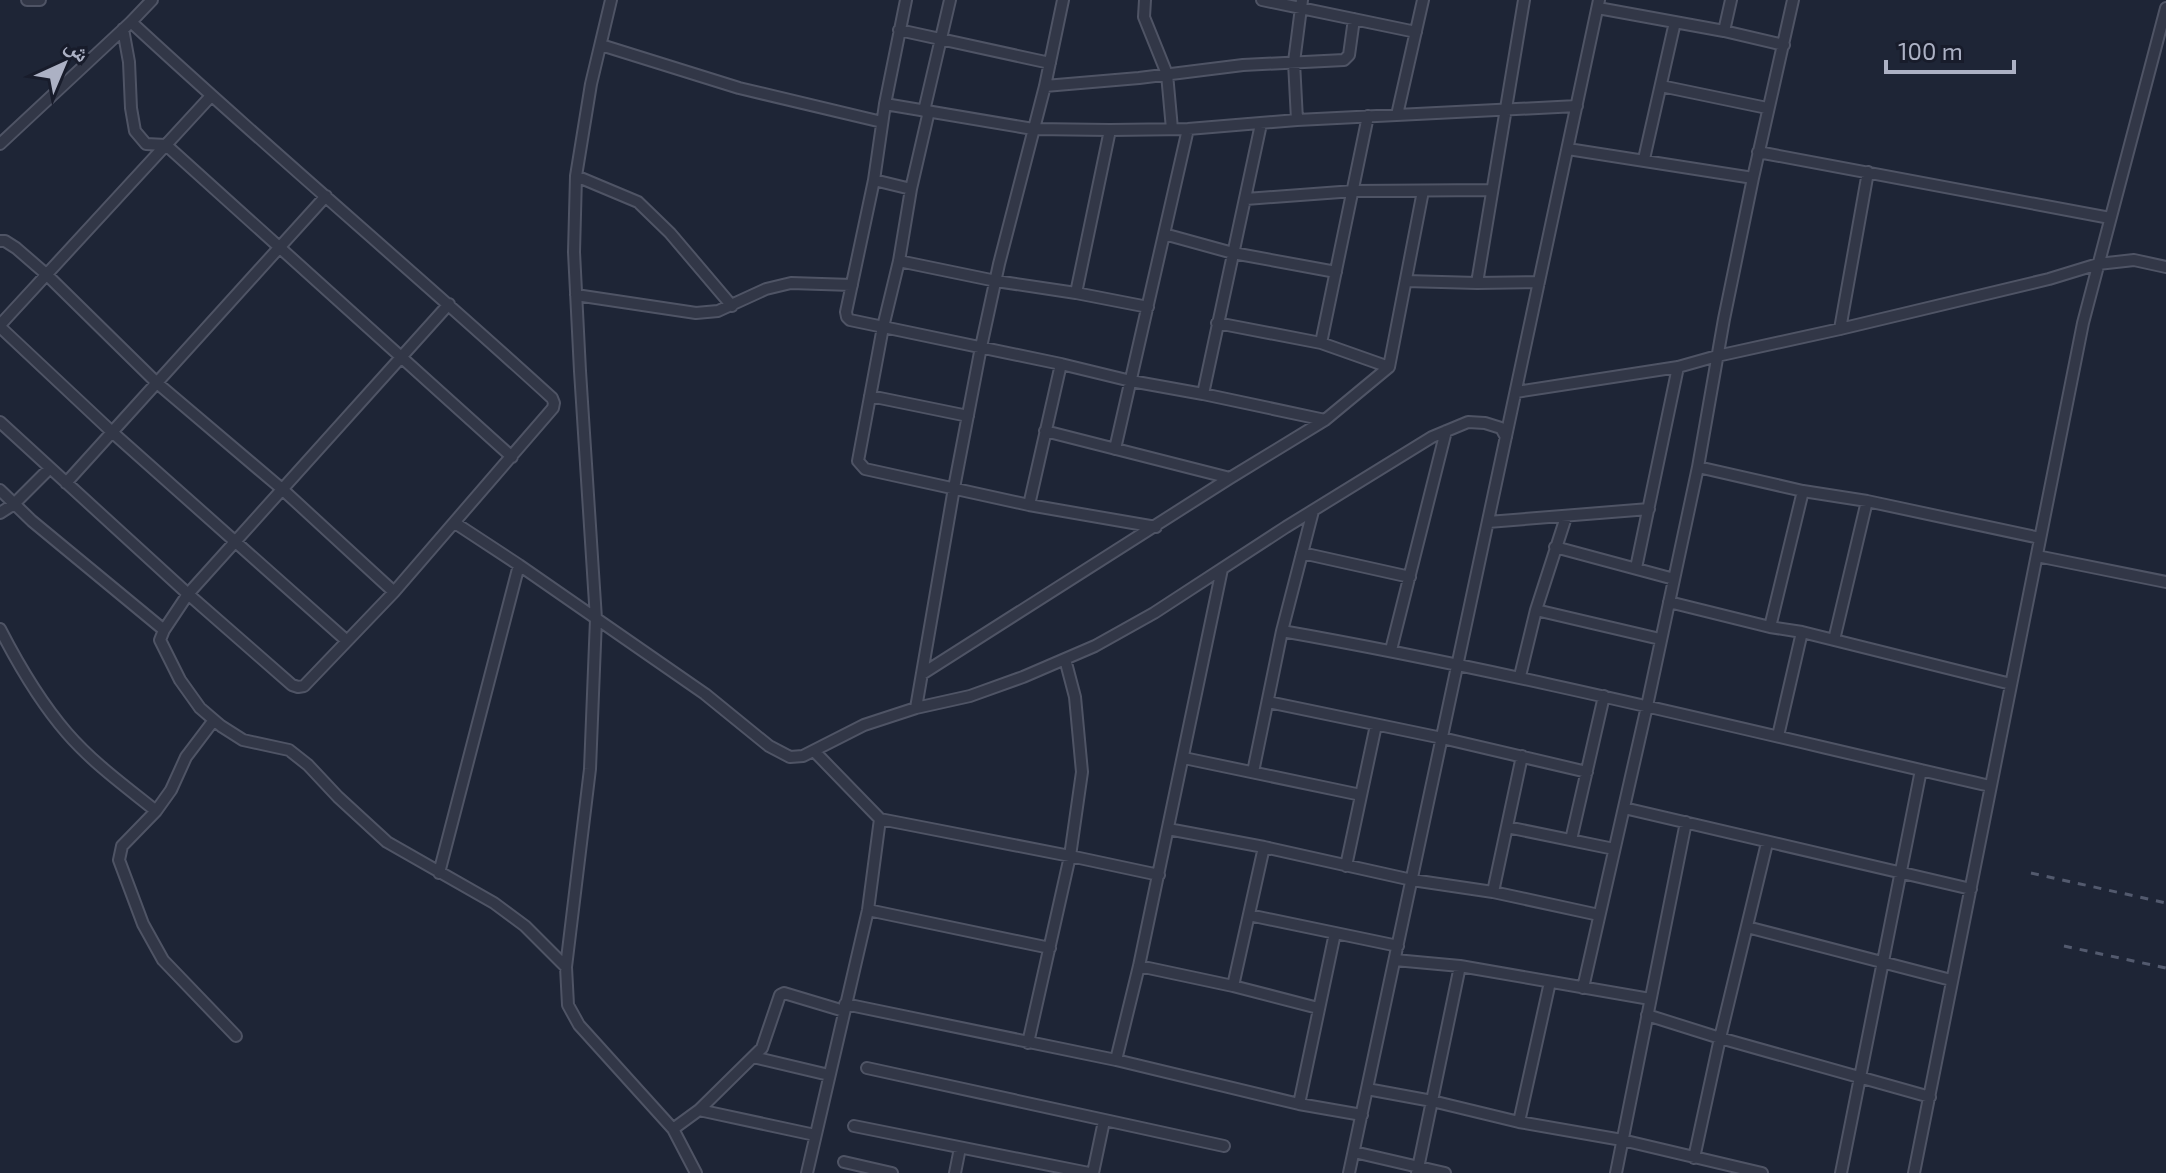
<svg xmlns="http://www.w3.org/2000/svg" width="2166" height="1173" viewBox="0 0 2166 1173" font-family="'Exo 2','Noto Naskh Arabic',sans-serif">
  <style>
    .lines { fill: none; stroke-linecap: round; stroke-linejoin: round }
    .minor-casing { stroke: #4f5465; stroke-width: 14 }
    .minor { stroke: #323747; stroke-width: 10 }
    .rail { stroke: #535a6e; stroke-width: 3; stroke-dasharray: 8 8; stroke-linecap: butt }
  </style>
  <rect width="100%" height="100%" fill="#1e2536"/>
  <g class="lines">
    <!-- minor casing -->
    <g class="minor-casing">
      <path id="minor" d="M 27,0 L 40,0
        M 611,0 L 591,84 L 576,176 L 574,252 L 580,371 L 596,619 L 590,769 L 566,967 L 568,1005 L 579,1025 L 673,1129 L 696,1173
        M 906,0 L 885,104 L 874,180 L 846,312 L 847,317 L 850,320 L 1061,364 L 1131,381 L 1203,394 L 1325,420
        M 1145,0 L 1144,17 L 1167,74 L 1172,129
        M 1262,0 L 1416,32
        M 1598,8 L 1724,31 L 1784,45
        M 123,29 L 129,62 L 131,108 L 135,131 L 146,144 L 166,145 L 512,457
        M 899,30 L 1050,63
        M 1724,31 L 1731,0
        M 601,45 L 739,88 L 882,122
        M 1045,86 L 1139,78 L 1243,65 L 1344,60 L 1349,55 L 1354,19
        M 1661,86 L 1767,108
        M 885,104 L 1033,129 L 1110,130 L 1188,129 L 1297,120 L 1577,106
        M 924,111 L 950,0
        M 929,111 L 911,189 L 899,261 L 883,327 L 858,461 L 865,469 L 1029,505 L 1156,527
        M 1397,115 L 1423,0
        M 1297,120 L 1294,62 L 1302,0
        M 0,144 L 131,22 L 152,0
        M 1568,149 L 1753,178
        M 1758,152 L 2110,218
        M 1644,159 L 1675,22
        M 576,176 L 638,202 L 670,233 L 732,306
        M 874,180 L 911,189
        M 1246,199 L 1354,191 L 1491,190
        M 1164,234 L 1233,253 L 1336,272
        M 0,241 L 5,241 L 16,248 L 46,274 L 157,383 L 282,489 L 394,592
        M 899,261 L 996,281 L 1076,293 L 1148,307
        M 1406,281 L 1477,283 L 1539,282
        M 1477,283 L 1524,0
        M 1076,293 L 1110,130
        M 576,295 L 696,313 L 718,311 L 766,289 L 791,283 L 852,285
        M 449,304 L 188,594 L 164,630 L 160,640 L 180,680 L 200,708 L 221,726 L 243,740 L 289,750 L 308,765 L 338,797 L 387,842 L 494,903 L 525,926 L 566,967
        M 1217,323 L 1321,343 L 1389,367
        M 0,325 L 211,96
        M 0,327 L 112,432 L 347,641
        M 1840,329 L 1868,172
        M 1321,343 L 1368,116
        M 1516,392 L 1678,367 L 1717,356 L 1840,329 L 2049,279 L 2098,264 L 2134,260 L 2166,267
        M 1203,394 L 1261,124
        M 870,396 L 968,416
        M 0,422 L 188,594 L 292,685 L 298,687 L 304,686 L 394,592 L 553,408 L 554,403 L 552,398 C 413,271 269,150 131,22
        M 1045,431 L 1230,478
        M 1115,449 L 1188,129
        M 1698,467 L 1803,491 L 1867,501 L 2040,538
        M 66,483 L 326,196
        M 0,490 L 32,521 L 164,630
        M 1029,505 L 1061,364
        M 0,513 L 14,504 L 50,468
        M 1488,522 L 1649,509
        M 455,523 L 519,565 L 705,694 L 769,746 L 790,757 L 803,756 L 864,725 L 916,708 L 970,696 L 1023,677 L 1095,646 L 1154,613 L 1286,527 L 1432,437 L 1468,422 L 1485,423 L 1501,428 L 1506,437
        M 1555,547 L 1674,579
        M 1302,553 L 1410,577
        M 2037,556 L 2166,582
        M 1636,568 L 1678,367
        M 1669,602 L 1770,627 L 1802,632 L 2011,684
        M 1536,610 L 1660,639
        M 1770,627 L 1803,491
        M 0,629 C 19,666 40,702 67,733 C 93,763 125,786 156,811
        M 1282,631 C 1520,673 1754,732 1990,786
        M 1834,640 L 1867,501
        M 1391,650 L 1446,431
        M 922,674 L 1230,478 L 1325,420 L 1389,367 L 1423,191
        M 1520,676 L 1536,610 L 1566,517
        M 1268,702 L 1442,738 L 1587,772
        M 916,708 L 954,488 L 981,347 L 999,264 L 1045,86 L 1063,0
        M 214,720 L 186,757 L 171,790 L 156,811 L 122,846 L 119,860 L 143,924 L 163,960 L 236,1036
        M 1778,736 L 1802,632
        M 1184,758 L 1361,795
        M 1253,772 L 1282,631 L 1313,511
        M 1624,808 L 1971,889
        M 880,819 L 1070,856 L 1159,875
        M 1507,827 L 1614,849
        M 1168,829 L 1264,847 L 1412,880 L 1493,892 L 1599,915
        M 1571,840 L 1604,696
        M 1346,866 L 1376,725
        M 439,873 L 519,565
        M 1493,892 L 1522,756
        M 868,910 L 1050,948
        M 1249,915 L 1398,946
        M 1747,927 L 1951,980
        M 1395,960 L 1460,966 L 1650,999
        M 1139,966 L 1233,986 L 1318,1008
        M 1233,986 L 1264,847
        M 1583,988 L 1647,706 L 1698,467 L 1724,319 L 1753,178 L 1793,0
        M 845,1004 L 1116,1060 L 1299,1104 L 1362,1115
        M 1647,1015 L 1720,1038 L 1930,1097
        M 1028,1043 L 1070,856 L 1082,772 L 1075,697 L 1065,659
        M 753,1057 L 829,1075
        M 1116,1060 L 1139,966 L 1222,569
        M 867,1068 L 1224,1146
        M 1367,1089 L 1432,1101 L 1519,1122 L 1622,1140 L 1762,1173
        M 1299,1104 L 1335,933
        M 699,1110 L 815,1135
        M 1519,1122 L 1550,982
        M 854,1126 L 1089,1173
        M 673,1129 L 699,1110 L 762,1048 L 780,995 L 784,993 L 844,1011
        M 1354,1152 L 1445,1173
        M 1694,1158 L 1720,1038 L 1767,843
        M 844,1162 L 892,1173
        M 807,1173 L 868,910 L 880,819 L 814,751
        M 955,1173 L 960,1148
        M 1093,1173 L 1104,1121
        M 1349,1173 L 1599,0
        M 1417,1173 L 1460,966
        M 1616,1173 L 1686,822
        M 1841,1173 L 1921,770
        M 1914,1173 L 2083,323 L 2166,8"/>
    </g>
    <!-- minor -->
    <use href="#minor" class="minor"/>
    <!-- rail -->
    <path class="rail" d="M 2031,873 L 2166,903
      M 2064,946 L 2166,968"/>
  </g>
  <!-- north arrow -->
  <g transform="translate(64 64) rotate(44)" stroke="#181c2b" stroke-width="6" paint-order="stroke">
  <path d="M0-6L14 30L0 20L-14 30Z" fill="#acb1c4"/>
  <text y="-12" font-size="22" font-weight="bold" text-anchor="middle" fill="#acb1c4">ش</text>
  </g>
  <!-- scale -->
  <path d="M1886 60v12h128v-12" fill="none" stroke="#acb1c4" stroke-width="4"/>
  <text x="1898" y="60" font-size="24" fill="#acb1c4" stroke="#181c2b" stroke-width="6" paint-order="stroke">100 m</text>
</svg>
